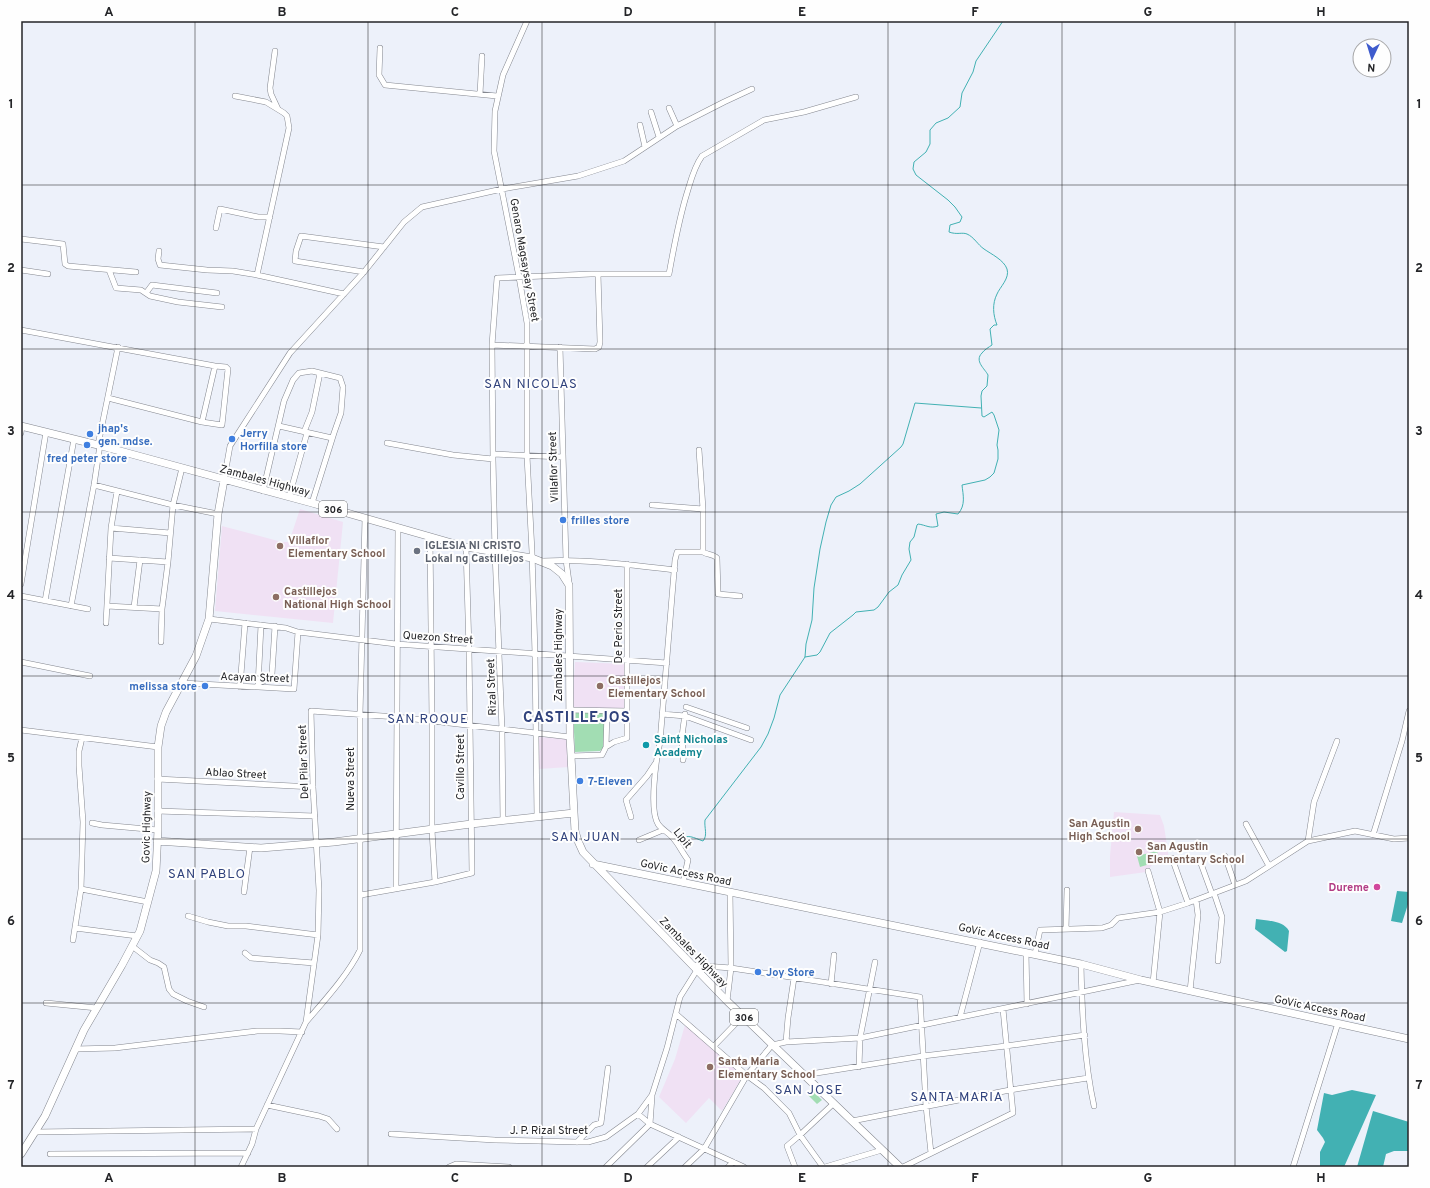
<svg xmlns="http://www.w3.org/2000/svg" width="1430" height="1188" viewBox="0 0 1430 1188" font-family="Overpass,sans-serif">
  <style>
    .education { fill: #f0e1f4 }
    .green { fill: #a2ddb3 }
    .water { fill: #42b1b3 }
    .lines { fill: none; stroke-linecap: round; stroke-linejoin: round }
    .stream { stroke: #42b1b3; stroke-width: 1 }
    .minor-casing { stroke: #84878f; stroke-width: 6 }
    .major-casing { stroke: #84878f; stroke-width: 8 }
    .minor { stroke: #fff; stroke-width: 5 }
    .major { stroke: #fff; stroke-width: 7 }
    .grid { fill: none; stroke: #242528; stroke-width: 1; stroke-opacity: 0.55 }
    .shop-dot { fill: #3f7fe0; stroke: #fefefe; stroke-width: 1.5 }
    .education-dot { fill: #8d6e63; stroke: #fefefe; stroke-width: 1.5 }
    .worship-dot { fill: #6b7280; stroke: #fefefe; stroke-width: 1.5 }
    .culture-dot { fill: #0f9aa8; stroke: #fefefe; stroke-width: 1.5 }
    .hotel-dot { fill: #d1479c; stroke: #fefefe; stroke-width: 1.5 }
    .labels { text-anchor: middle; stroke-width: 4; stroke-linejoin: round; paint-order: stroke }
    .shield { fill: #fefefe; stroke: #656668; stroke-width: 1 }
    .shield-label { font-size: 10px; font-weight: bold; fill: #242528 }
    .street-label { font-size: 11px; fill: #242528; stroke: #fefefe }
    .shop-label { font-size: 11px; font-weight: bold; fill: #366cbe; stroke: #fefefe; text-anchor: start }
    .education-label { font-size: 11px; font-weight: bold; fill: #785e54; stroke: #fefefe; text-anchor: start }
    .worship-label { font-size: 11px; font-weight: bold; fill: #5b616d; stroke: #fefefe; text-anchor: start }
    .culture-label { font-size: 11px; font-weight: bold; fill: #0d838f; stroke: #fefefe; text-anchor: start }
    .hotel-label { font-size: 11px; font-weight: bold; fill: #b23c85; stroke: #fefefe; text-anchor: end }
    .quarter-label { font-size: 13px; letter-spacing: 1px; fill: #30427c; stroke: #fefefe }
    .district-label { font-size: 15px; font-weight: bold; letter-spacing: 1px; fill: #30427c; stroke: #fefefe }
    .neatline { fill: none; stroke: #242528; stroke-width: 1.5 }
    .grid-label { font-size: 13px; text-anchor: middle; font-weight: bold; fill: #242528 }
  </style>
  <rect width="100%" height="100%" fill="#edf1fa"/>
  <!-- education -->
  <path class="education" d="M 300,509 L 343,522 L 333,623 L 215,611 L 222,526 L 282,542 L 289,542 Z
    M 575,662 L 627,664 L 625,710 L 572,709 Z
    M 539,737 L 568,739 L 569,767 L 538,769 Z
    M 1114,812 L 1160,815 L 1164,826 L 1169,859 L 1152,865 L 1146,872 L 1110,877 L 1110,856 Z
    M 685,1025 L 743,1076 L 722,1111 L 709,1098 L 686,1123 L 659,1097 L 675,1059 Z"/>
  <!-- green -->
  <path class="green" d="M 573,712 L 604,712 L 605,746 L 600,751 L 575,752 Z
    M 1157,851 L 1160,861 L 1140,867 L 1137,856 Z
    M 811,1089 L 822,1100 L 817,1104 L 806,1093 Z"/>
  <!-- water -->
  <path class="water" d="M 1397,891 L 1409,892 L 1409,901 L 1402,923 L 1391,921 Z
    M 1256,919 C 1267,921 1283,920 1289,931 L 1287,951 L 1285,952 L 1255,929 Z
    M 1352,1090 L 1376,1095 L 1344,1167 L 1320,1167 L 1320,1152 L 1325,1142 L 1323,1138 L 1317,1130 L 1324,1093 L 1332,1095 Z
    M 1373,1111 L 1409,1122 L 1409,1151 L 1394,1151 L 1386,1154 L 1383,1167 L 1357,1167 Z"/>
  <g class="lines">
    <!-- stream -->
    <path class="stream" d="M 805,657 L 817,655 L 820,652 L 830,633 L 853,615 L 856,612 L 874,610 L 878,607 L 889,592 L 898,585 L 902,575 L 911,560 L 909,549 L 910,542 L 914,537 L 917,525 L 918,524 C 926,525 930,529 938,526 L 936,514 L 944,512 L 958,514 C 966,505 963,495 962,485 L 985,480 L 990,477 L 994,473 L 998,459 L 998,450 L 997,445 L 999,430 L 994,415 L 992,412 L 984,417 L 982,416 L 981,396 L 982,391 L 987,386 L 988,375 C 985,369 974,361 982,353 C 984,350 989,347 992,345 L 990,329 L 994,325 L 997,325 C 993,315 992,304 997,294 C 1000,287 1010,278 1007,269 C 1004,260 991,254 984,249 C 978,245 974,237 967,234 C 962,232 957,235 949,232 L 950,225 L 960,222 L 962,217 L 955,207 L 948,200 L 916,175 L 913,169 L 914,162 L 926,152 L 930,144 L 930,130 L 936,123 L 948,118 L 960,107 L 962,93 L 973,72 L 976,61 L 1003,21
      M 681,840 C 687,833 694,838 703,841 C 708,835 704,828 705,820 L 761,747 L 768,734 L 774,718 L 780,695 L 805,657 L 806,644 L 812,620 L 814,588 L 820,549 L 826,522 L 831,505 L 836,497 L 849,491 L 860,484 L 901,447 L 903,444 L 915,403 L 981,408"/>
    <!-- minor casing -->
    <g class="minor-casing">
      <path id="minor" d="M 527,21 L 503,75 L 495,111 L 494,151 L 519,277 L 527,323 L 527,456 L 532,552 L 535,654 L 537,817
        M 380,48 L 379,75 L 385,85 L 497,96
        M 275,51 L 270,88 L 271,94 L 278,109
        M 480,94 L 482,56
        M 235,96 L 266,102 L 284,113 L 287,116 L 289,128 L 257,275 L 344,294
        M 669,108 L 677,126
        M 651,112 L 659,137
        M 640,125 L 645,147
        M 216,228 L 220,209 L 258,217 L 270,217
        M 21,239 L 63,244 L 65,264 L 68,266 L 136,272
        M 159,251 L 158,259 L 160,265 L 207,270 L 233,271 L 257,275
        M 21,270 L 48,274
        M 109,270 L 116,288 L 141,290 L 150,296 L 178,302 L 222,307
        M 364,272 L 295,261 L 296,251 L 301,236 L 384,247
        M 146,293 L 152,285 L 217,293
        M 21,330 L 215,366 L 202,422
        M 492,345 L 595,349 L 599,347 L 600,342 L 598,274
        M 560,347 L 566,560 L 569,582
        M 108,398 L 202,422 L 222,425 L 228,369 L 226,367 L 215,366
        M 279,426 L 332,438
        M 304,432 L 312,412 L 320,373
        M 21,433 L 22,426
        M 387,443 L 453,455 L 493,459
        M 98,445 L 118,347
        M 699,450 L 703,509 L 703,552 C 708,555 713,554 717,558 L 718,594 L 740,596
        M 493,454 L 563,457
        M 224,480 L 230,446 L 290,353 L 364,272 L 404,222 L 422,207 L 502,189 L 578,176 L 624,161 L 677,126 L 724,102 L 752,89
        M 94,485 L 173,505 L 218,514
        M 263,491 L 284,401 L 293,380 L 299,373 L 312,371 L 340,378 L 343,387 L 341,413 L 334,433 L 312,503
        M 289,497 L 307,433
        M 652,505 L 703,509
        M 111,528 L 170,533
        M 430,537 L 432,721 L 432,830 L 435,882
        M 109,558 L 168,562
        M 543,561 C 587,559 631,565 675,570
        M 21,584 L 46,432
        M 21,596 L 88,609
        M 45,601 L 74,439
        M 71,606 L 94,485 L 100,445
        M 107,606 L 162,609
        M 134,607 L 140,560
        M 209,619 L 286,628 L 298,632 L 396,644 L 667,663
        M 106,623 L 111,528 L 117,491
        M 161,642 L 162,609 L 168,562 L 173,505 L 182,468
        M 21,662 L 90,676
        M 182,683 L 294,689 L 298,632
        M 259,683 L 270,678 L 272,674 L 275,626
        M 258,686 L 261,625
        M 240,687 L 245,623
        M 686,707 L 747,728
        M 569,710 L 627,711
        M 662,714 L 685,716 L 751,740
        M 21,730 L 158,747
        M 606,747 L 614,742 L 627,738 L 627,564
        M 571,756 L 602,755 L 606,747 L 607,711
        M 683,760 C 685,752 682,748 682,740 C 682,732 684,723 685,714
        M 157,779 L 313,787
        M 157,811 L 315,816
        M 631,817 L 626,800 L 647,776 L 655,764
        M 503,821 L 502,730 L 495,552 L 493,459 L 492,345 L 497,278 L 591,274 L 669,274 C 674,246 679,219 687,193 C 691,180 694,167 702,156 L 764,120 L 804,112 L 856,97
        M 92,823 L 102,825 L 158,830
        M 1246,824 L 1269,866
        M 1373,835 L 1402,741 L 1409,711
        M 639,840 L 663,830
        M 1308,841 L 1314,802 L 1337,741
        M 1225,856 L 1235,885
        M 1172,858 L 1188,903
        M 1200,861 L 1212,894
        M 1148,871 L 1160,912 L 1153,983
        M 683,883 L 688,860 C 682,852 678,843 672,837 C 668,832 662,830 658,824 C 649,810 656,759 660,742 L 675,560 L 677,552 L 703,552
        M 81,889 L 148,902
        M 396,889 L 398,528
        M 244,892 L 250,847
        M 1214,893 L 1222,917 L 1218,961
        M 361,895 L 435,882 L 472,873 L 469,650 L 466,547
        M 188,916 L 208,922 L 228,926 L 246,926 L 318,935
        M 75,928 L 137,936
        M 1066,929 L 1067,890
        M 73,940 L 81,889 L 83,822 L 79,766 L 79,751 L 82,738
        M 132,946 L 150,960 L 158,963 L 164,967 L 169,989 L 173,994 L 187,1001 L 204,1007
        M 1026,952 L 1027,1004
        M 245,953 L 251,958 L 314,963
        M 1035,954 L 1040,930 L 1102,928 L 1111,925 L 1118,918 L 1160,912 L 1188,903 L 1246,881 L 1308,841 L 1355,831 L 1394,839 L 1409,838
        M 1081,964 C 1082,1011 1084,1060 1094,1106
        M 692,965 L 731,968 L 920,997 L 926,1106 L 931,1153
        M 831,984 L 834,955
        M 1190,991 L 1198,915 L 1196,900
        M 727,1001 L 731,968 L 730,892
        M 46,1003 L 97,1008
        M 676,1014 L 745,1074 L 764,1088 L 789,1113 L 800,1135 L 823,1167
        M 960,1017 L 980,942
        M 306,1022 C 324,1001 348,975 360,950 L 360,714 L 365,518
        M 786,1042 L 788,1018 L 794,978
        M 714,1046 L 743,1016
        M 75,1049 L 115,1048 L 257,1031 L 280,1031 L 302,1032
        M 859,1067 L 860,1038 L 875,962
        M 804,1075 L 923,1056 L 1006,1046 L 1085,1035
        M 267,1105 L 319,1116 L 328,1119 L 337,1129
        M 638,1114 L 650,1124
        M 852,1121 L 1010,1090 L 1088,1078
        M 650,1124 L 652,1096
        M 35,1132 L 256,1129 L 306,1022 L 318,935 L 319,890 L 313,787 L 311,711 L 397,717 L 570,737
        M 391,1134 L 495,1140 L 577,1142 L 588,1142 L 606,1137 L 638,1114 L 652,1095 L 667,1048 L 680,997 L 697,970
        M 577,1142 L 594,1125 L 601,1123 L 608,1068
        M 50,1154 L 248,1153
        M 241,1167 L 252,1144 L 256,1129
        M 449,1167 L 456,1164 L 509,1167
        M 606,1167 L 650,1124 L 744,1167
        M 647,1167 L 679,1137
        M 685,1167 L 704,1149 L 747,1075 L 772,1045 L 786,1042 L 860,1038 L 1140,980
        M 728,1167 L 733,1162
        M 795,1167 L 787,1146 L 800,1135 L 833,1104
        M 825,1167 L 882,1150
        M 903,1167 L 1013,1113 L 1003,1009
        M 1293,1167 L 1338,1023"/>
    </g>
    <!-- major casing -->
    <g class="major-casing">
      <path id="major" d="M 21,426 L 98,445 L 312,503 L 466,547 L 532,558 L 552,566 L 562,574 L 569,585 L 570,737 L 575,831 L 578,841 L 583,852 L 727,1001 L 900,1167
        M 157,841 L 261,848 L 334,842 L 471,824 L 574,813
        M 593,864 L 1081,964 L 1141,980 L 1409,1039
        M 21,1154 L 45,1116 L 84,1030 L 122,965 L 140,931 L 156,871 L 158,830 L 158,747 L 161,726 L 166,712 L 196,656 L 209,619 L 218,514 L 224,480"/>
    </g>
    <!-- minor -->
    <use href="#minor" class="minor"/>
    <!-- major -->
    <use href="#major" class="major"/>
  </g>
  <!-- grid -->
  <path class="grid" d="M 195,21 L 195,1167M 368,21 L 368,1167M 542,21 L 542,1167M 715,21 L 715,1167M 888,21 L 888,1167M 1062,21 L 1062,1167M 1235,21 L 1235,1167M 21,185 L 1409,185M 21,349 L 1409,349M 21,512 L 1409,512M 21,676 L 1409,676M 21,839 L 1409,839M 21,1003 L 1409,1003"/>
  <!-- markers -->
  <g class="shop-dot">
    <circle cx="90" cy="434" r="4"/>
    <circle cx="232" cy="439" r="4"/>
    <circle cx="87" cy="445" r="4"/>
    <circle cx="563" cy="520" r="4"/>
    <circle cx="205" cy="686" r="4"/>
    <circle cx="580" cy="781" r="4"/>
    <circle cx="758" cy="972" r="4"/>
  </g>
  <g class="education-dot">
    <circle cx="280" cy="546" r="4"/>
    <circle cx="276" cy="597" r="4"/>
    <circle cx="600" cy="686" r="4"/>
    <circle cx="1138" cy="829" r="4"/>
    <circle cx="1139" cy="852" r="4"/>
    <circle cx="710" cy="1067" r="4"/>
  </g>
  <circle class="worship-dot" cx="417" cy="551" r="4"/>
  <circle class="culture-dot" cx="646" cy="745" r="4"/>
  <circle class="hotel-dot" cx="1377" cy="887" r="4"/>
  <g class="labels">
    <!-- shield labels -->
    <g class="shield">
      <rect x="319" y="501" width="28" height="16" rx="3"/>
      <rect x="730" y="1009" width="28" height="16" rx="3"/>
    </g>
    <g class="shield-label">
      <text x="333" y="513">306</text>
      <text x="744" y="1021">306</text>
    </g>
    <!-- street labels -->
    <g class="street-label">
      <text transform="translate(525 260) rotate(80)" y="4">Genaro Magsaysay Street</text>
      <text transform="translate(553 467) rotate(-92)" y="4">Villaflor Street</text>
      <text transform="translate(265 480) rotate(15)" y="4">Zambales Highway</text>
      <text transform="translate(618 626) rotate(-90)" y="4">De Perio Street</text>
      <text transform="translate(438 637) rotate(4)" y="4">Quezon Street</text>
      <text transform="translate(558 655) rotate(-90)" y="4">Zambales Highway</text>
      <text transform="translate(255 677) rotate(2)" y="4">Acayan Street</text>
      <text transform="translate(491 687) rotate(-92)" y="4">Rizal Street</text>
      <text transform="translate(303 762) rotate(-92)" y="4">Del Pilar Street</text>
      <text transform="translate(460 767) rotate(-90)" y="4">Cavillo Street</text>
      <text transform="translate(236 773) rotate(3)" y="4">Ablao Street</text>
      <text transform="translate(350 779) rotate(-90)" y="4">Nueva Street</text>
      <text transform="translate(146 827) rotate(-89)" y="4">Govic Highway</text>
      <text transform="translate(683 838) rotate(51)" y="4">Lipit</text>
      <text transform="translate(686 872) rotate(12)" y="4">GoVic Access Road</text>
      <text transform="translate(1004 936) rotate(12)" y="4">GoVic Access Road</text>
      <text transform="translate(694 952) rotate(46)" y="4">Zambales Highway</text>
      <text transform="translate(1320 1008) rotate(12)" y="4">GoVic Access Road</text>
      <text x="549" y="1134">J. P. Rizal Street</text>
    </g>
    <!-- shop labels -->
    <g class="shop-label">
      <text x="98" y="432">jhap's<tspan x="98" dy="13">gen. mdse.</tspan></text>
      <text x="240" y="437">Jerry<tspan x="240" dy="13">Horfilla store</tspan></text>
      <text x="87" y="462" text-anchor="middle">fred peter store</text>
      <text x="571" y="524">frilles store</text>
      <text x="197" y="690" text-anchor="end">melissa store</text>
      <text x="588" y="785">7-Eleven</text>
      <text x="766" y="976">Joy Store</text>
    </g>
    <!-- education labels -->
    <g class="education-label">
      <text x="288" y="544">Villaflor<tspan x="288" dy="13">Elementary School</tspan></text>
      <text x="284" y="595">Castillejos<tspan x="284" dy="13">National High School</tspan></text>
      <text x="608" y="684">Castillejos<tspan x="608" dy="13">Elementary School</tspan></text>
      <text x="1130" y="827" text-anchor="end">San Agustin<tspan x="1130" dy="13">High School</tspan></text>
      <text x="1147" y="850">San Agustin<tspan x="1147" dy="13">Elementary School</tspan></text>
      <text x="718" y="1065">Santa Maria<tspan x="718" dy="13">Elementary School</tspan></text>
    </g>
    <!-- worship labels -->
    <g class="worship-label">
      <text x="425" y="549">IGLESIA NI CRISTO<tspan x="425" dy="13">Lokal ng Castillejos</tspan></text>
    </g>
    <!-- culture labels -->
    <g class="culture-label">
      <text x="654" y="743">Saint Nicholas<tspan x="654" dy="13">Academy</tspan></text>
    </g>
    <!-- hotel labels -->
    <g class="hotel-label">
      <text x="1369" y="891">Dureme</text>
    </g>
    <!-- quarter labels -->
    <g class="quarter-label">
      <text x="531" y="388">SAN NICOLAS</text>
      <text x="428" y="723">SAN ROQUE</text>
      <text x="586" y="841">SAN JUAN</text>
      <text x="207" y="878">SAN PABLO</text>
      <text x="809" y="1094">SAN JOSE</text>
      <text x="957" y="1101">SANTA MARIA</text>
    </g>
    <!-- district labels -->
    <g class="district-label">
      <text x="577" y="722">CASTILLEJOS</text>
    </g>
  </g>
  <!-- border -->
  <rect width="1430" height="1188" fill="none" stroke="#fefefe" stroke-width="44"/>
  <!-- north arrow -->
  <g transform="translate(1372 58) rotate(184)"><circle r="19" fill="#fefefe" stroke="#a7a7a8"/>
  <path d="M0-3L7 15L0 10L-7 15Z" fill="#3e5bcd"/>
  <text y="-6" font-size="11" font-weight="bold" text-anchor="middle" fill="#242528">N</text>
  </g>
  <rect x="22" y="22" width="1386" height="1144" class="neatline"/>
  <g class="grid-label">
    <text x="109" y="16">A</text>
    <text x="282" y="16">B</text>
    <text x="455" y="16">C</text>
    <text x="628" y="16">D</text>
    <text x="802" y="16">E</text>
    <text x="975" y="16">F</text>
    <text x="1148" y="16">G</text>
    <text x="1321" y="16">H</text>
    <text x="11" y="108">1</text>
    <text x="1419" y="108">1</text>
    <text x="11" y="272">2</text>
    <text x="1419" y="272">2</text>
    <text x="11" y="435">3</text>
    <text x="1419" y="435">3</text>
    <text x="11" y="599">4</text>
    <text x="1419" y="599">4</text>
    <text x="11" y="762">5</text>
    <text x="1419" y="762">5</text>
    <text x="11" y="925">6</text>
    <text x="1419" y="925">6</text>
    <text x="11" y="1089">7</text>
    <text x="1419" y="1089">7</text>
    <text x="109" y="1182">A</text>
    <text x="282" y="1182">B</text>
    <text x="455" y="1182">C</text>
    <text x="628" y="1182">D</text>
    <text x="802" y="1182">E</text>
    <text x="975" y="1182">F</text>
    <text x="1148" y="1182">G</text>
    <text x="1321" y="1182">H</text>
  </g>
</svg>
